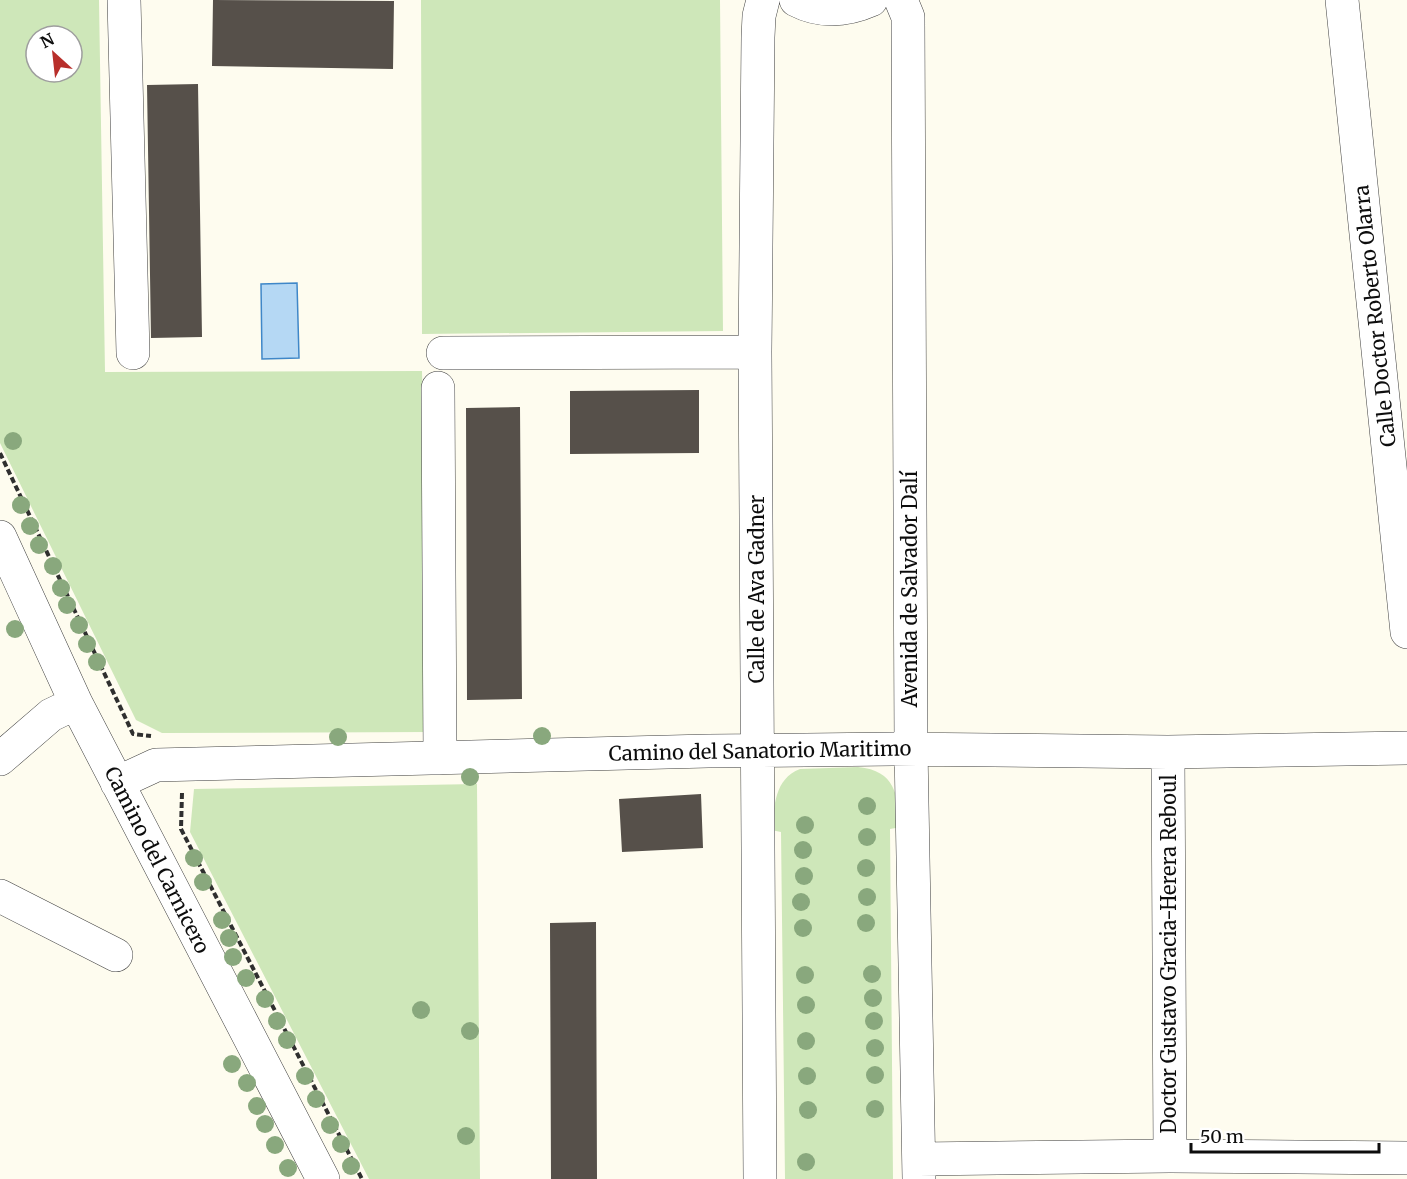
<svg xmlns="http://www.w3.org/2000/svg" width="1407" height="1179" viewBox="0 0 1407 1179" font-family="Merriweather,serif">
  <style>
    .green { fill: #cee7b9; fill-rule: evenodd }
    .water { fill: #b5d8f4; stroke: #3f87c8; stroke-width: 1.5 }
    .building { fill: #56504a }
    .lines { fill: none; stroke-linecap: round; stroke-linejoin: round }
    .minor-casing { stroke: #404040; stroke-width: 34 }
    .path { stroke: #2f2f2f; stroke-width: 4; stroke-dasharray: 6 3; stroke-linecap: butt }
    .minor { stroke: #fff; stroke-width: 33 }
    .tree { fill: #89a87d }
    .labels { text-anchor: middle; stroke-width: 6; stroke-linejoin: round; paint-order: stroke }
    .street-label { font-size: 20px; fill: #0d0d0d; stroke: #fff }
  </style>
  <rect width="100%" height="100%" fill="#fefcef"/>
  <!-- green -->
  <path class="green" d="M 0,0 L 99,0 L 105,372 L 422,371 L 430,732 L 162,733 L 136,720 L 0,443 ZM 36,36 L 72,36 L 72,72 L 36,72 Z
    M 421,0 L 720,0 L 723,331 L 422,334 Z
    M 858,767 C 896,771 897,794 901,827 L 890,829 L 893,1179 L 785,1179 L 781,832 L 771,830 C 775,806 774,779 800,769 Z
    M 477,784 L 480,1179 L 369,1179 L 190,832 L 194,789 Z"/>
  <!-- water -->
  <path class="water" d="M 297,283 L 299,358 L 262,359 L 261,284 Z"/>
  <!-- building -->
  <path class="building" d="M 213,0 L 394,1 L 393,69 L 212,66 Z
    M 198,84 L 202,337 L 151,338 L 147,85 Z
    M 699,390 L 699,453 L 570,454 L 570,391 Z
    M 520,407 L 522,699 L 467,700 L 466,408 Z
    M 701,794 L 703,848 L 622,852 L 619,799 Z
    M 596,922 L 597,1179 L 551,1179 L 550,923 Z"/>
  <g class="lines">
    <!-- minor casing -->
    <g class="minor-casing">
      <path id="minor" d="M 124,0 L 133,353
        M 796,0 C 821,13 846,11 871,0
        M 901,0 L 908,17 L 911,749 L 919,1179
        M 1342,0 L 1407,632
        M 443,353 L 755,352
        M 438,388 L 440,758
        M 0,537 L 76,703 L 323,1179
        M 1168,752 L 1170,1156
        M 0,759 L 51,715 L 76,703
        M 117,783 L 156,765 L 708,751 L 893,749 L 1168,752 L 1407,748
        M 0,896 L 116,955
        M 919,1159 L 1170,1156 L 1407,1158
        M 760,1179 L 755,352 L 758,37 L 759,16 L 763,0"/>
    </g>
    <!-- path -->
    <path class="path" d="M 0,453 L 133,734 L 151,736
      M 182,793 L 181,829 L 362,1179"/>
    <!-- minor -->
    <use href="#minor" class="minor"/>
  </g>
  <!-- trees -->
  <g class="tree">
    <circle cx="13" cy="441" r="9"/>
    <circle cx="21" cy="505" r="9"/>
    <circle cx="30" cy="526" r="9"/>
    <circle cx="39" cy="545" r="9"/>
    <circle cx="53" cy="566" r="9"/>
    <circle cx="61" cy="588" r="9"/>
    <circle cx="67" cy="605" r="9"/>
    <circle cx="79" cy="625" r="9"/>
    <circle cx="15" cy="629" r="9"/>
    <circle cx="87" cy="644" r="9"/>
    <circle cx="97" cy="662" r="9"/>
    <circle cx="542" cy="736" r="9"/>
    <circle cx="338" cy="737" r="9"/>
    <circle cx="470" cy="777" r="9"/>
    <circle cx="867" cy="806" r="9"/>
    <circle cx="805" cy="825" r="9"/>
    <circle cx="867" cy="837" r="9"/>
    <circle cx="803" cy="850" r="9"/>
    <circle cx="194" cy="858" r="9"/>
    <circle cx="866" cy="868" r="9"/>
    <circle cx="804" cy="876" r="9"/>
    <circle cx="203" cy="882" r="9"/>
    <circle cx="867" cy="897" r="9"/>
    <circle cx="801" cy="902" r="9"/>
    <circle cx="222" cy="920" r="9"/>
    <circle cx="866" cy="923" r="9"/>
    <circle cx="803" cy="928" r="9"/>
    <circle cx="229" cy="938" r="9"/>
    <circle cx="233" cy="957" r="9"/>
    <circle cx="872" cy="974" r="9"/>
    <circle cx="805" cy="975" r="9"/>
    <circle cx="246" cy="978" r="9"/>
    <circle cx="873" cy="998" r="9"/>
    <circle cx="265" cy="999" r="9"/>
    <circle cx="806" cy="1005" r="9"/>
    <circle cx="421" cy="1010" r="9"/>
    <circle cx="277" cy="1021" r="9"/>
    <circle cx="874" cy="1021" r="9"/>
    <circle cx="470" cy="1031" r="9"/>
    <circle cx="287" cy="1040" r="9"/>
    <circle cx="806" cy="1041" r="9"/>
    <circle cx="875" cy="1048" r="9"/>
    <circle cx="232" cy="1064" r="9"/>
    <circle cx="875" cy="1075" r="9"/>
    <circle cx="305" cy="1076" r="9"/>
    <circle cx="807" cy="1076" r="9"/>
    <circle cx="247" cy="1083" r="9"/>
    <circle cx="316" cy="1099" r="9"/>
    <circle cx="257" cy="1106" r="9"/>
    <circle cx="875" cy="1109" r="9"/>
    <circle cx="808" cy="1110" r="9"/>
    <circle cx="265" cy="1124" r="9"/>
    <circle cx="330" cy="1125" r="9"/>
    <circle cx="466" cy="1136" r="9"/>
    <circle cx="341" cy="1144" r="9"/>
    <circle cx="275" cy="1145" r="9"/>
    <circle cx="806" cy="1162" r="9"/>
    <circle cx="351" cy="1166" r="9"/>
    <circle cx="288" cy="1168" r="9"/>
  </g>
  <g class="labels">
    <!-- street labels -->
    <g class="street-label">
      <text transform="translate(1375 316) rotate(-96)" y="7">Calle Doctor Roberto Olarra</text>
      <text transform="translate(757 589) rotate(-90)" y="7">Calle de Ava Gadner</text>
      <text transform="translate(910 589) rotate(-90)" y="7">Avenida de Salvador Dalí</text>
      <text transform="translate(760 751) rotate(-1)" y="7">Camino del Sanatorio Maritimo</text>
      <text transform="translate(157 860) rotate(63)" y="7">Camino del Carnicero</text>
      <text transform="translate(1169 954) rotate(-90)" y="7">Doctor Gustavo Gracia-Herera Reboul</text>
    </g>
  </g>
  <!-- north arrow -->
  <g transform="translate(54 54) rotate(333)"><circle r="28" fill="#ffffff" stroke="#9e9e9e" stroke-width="1.5"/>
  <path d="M0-4.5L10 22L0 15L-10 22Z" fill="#b82f2b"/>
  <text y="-9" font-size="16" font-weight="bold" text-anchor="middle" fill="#0d0d0d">N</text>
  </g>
  <!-- scale -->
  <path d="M1191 1143v9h188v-9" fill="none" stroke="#0d0d0d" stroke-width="3"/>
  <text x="1200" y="1143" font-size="18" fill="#0d0d0d" stroke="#ffffff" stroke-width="4.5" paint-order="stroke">50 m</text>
</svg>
